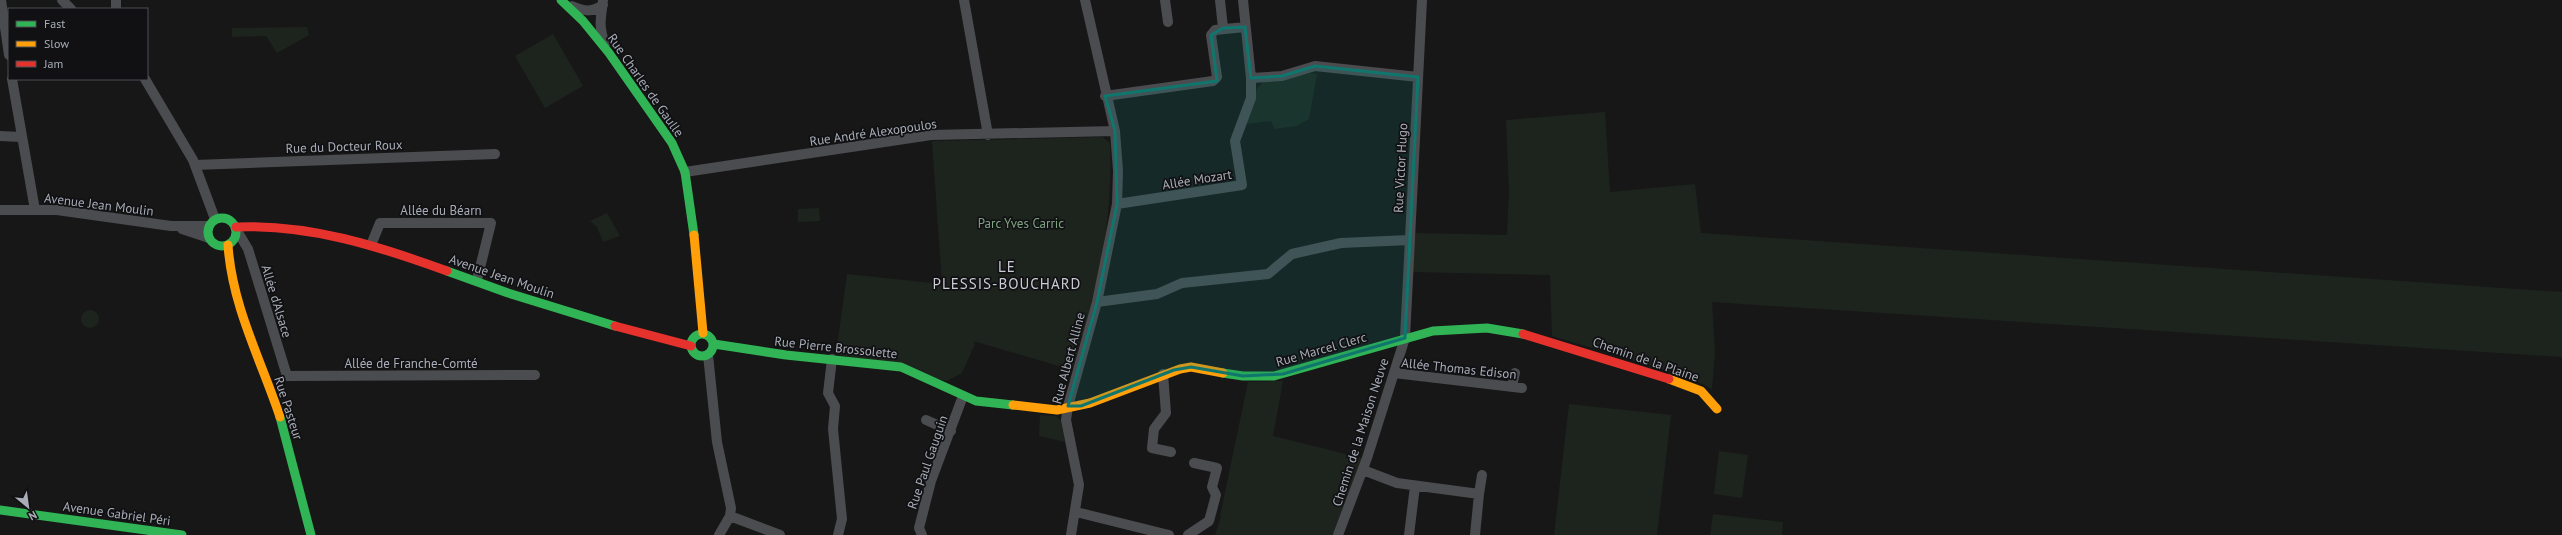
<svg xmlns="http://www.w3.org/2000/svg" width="2562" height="535" viewBox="0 0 2562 535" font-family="'PT Sans',sans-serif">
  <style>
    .green { fill: #1d241e }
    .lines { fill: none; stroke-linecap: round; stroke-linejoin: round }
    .street { stroke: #4b4c50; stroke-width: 10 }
    .fast { stroke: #30b455; stroke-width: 9 }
    .slow { stroke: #ff9f0a; stroke-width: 9 }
    .jam { stroke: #e5322d; stroke-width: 9 }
    .marked { fill: #0f766e; fill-opacity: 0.2; stroke: #0f766e; stroke-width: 3; stroke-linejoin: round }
    .labels { text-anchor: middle; stroke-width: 3.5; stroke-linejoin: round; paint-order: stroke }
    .street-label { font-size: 13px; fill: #a8adb8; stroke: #111113 }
    .park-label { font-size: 13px; fill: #7fa381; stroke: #111113 }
    .quarter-label { font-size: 15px; letter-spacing: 1px; fill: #c9ccd4; stroke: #111113 }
  </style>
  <rect width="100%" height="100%" fill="#171717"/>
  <!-- green -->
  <path class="green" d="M 307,27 L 309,35 L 277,53 L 266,36 L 232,37 L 232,28 Z
    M 553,34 L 583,86 L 545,108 L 515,56 Z
    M 1311,73 L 1317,74 L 1309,119 L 1296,126 L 1275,129 L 1271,121 L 1246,124 L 1257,89 L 1263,82 Z
    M 1605,112 L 1610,192 L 1695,184 L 1701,233 L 2562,292 L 2562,357 L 1712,302 L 1715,352 L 1712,389 L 1689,377 L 1552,336 L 1550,275 L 1413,272 L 1414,233 L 1507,235 L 1509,192 L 1506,120 Z
    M 1103,137 L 1110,143 C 1113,207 1101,275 1086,337 L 1081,336 L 1074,367 L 1059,366 L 973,341 L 975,344 L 962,373 L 947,381 L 836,354 L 847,274 L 942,284 L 932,141 Z
    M 819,208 L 820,221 L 798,222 L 798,209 Z
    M 607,213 L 620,236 L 603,242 L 597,227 L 590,221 Z
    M81 319a9 9 0 1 1 18 0a9 9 0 1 1-18 0Z
    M 1283,381 L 1273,436 L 1362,458 L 1335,535 L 1215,535 L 1221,517 L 1220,516 L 1248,382 Z
    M 1569,404 L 1671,415 L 1657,535 L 1554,535 Z
    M 1040,415 L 1056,416 L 1061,421 L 1065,442 L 1039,436 Z
    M 1719,451 L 1748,455 L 1742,498 L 1714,494 Z
    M 1713,514 L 1783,522 L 1782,535 L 1710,535 Z"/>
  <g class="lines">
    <!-- street -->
    <path class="street" d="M 1,0 L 9,55
      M 62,0 L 71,9
      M 116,0 L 116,9
      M 603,0 C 601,19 598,25 605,44
      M 964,0 L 988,135
      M 1165,0 L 1168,22
      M 1220,0 L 1223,28
      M 1243,0 L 1251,78
      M 572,6 C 584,11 591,13 603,5
      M 12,79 L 35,210
      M 145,79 L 193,160 L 215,219
      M 1105,96 L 1213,81 L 1217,77 L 1211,35 L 1215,30 L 1245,27
      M 0,136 L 21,137
      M 195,165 L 495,154
      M 685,172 L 931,135 L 1115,131
      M 1117,204 L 1242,185 L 1235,141 L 1251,98 L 1251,78 L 1282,76 L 1315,66 L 1418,77
      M 0,210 L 57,210 L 171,226 L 209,226
      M 182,229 L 209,238
      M 239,234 L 248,249 L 287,376 L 535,375
      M 371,245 L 380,223 L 491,223 L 477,280
      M 1097,302 L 1157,294 L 1182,283 L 1268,274 L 1292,254 L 1341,243 L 1410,240
      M 708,355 L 717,442 L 731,508 L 730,516 L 719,535
      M 832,359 L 828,393 L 835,406 L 833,429 L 842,519 L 838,535
      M 1394,373 L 1522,388
      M 1163,374 L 1166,413 L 1154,429 L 1152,448 L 1171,452
      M 1512,386 L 1515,373
      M 926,420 L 951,431
      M 1363,470 L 1397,483 L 1479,494 L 1475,535
      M 1479,494 L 1482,475
      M 1076,512 L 1169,535
      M 730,516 L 780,535
      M 922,535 L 919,528 L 931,481 L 963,396
      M 1071,535 L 1079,485 L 1066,420 L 1068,406 L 1097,302 L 1117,204 L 1118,171 L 1115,131 L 1085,0
      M 1188,535 L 1209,521 L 1216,495 L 1212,487 L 1217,468 L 1194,463
      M 1338,535 L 1367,458 L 1405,338 L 1422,0
      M 1409,535 L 1415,486"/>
    <!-- fast -->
    <path class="fast" d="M 561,0 L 583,21 L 609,53 L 672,143 L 685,172 L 694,235
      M208 232a14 14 0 1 1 28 0a14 14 0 1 1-28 0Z
      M 447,271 L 508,293 L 615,326
      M691 345a11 11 0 1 1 22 0a11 11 0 1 1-22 0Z
      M 714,344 L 786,355 L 901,367 L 976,401 L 1013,405
      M 1223,373 L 1243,376 L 1274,376 L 1433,331 L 1487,328 L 1523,334
      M 280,417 L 311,535
      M 0,510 L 182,535"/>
    <!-- slow -->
    <path class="slow" d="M 694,235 L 703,333
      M 228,245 C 232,306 261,360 280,417
      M 1669,379 L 1701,391 L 1717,409
      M 1013,405 L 1057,410 L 1090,403 L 1180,369 L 1191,367 L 1223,373"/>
    <!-- jam -->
    <path class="jam" d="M 236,227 C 310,224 378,246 447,271
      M 615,326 L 691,346
      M 1523,334 L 1669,379"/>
  </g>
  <!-- marked area -->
  <path class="marked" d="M 1245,27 L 1251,78 L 1282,76 L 1315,66 L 1418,77 L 1405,338 L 1283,374 L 1243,376 L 1191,367 L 1174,370 L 1081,406 L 1068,406 L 1097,302 L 1117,204 L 1115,131 L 1105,96 L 1217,81 L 1211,35 L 1223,28 Z"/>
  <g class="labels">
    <!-- street labels -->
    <g class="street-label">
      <text transform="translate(646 85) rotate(55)" y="5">Rue Charles de Gaulle</text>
      <text transform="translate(873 132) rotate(-8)" y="5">Rue André Alexopoulos</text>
      <text transform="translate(344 146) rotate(-2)" y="5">Rue du Docteur Roux</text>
      <text transform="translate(1400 168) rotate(-87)" y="5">Rue Victor Hugo</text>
      <text transform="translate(1197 179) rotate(-9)" y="5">Allée Mozart</text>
      <text transform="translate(99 204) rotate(7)" y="5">Avenue Jean Moulin</text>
      <text x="441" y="215">Allée du Béarn</text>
      <text transform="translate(502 276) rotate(19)" y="5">Avenue Jean Moulin</text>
      <text transform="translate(277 301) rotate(73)" y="5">Allée d'Alsace</text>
      <text transform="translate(836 347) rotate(6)" y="5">Rue Pierre Brossolette</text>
      <text transform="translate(1321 349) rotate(-16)" y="5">Rue Marcel Clerc</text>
      <text transform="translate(1068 358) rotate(-75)" y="5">Rue Albert Alline</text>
      <text transform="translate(1646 359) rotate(19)" y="5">Chemin de la Plaine</text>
      <text x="411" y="368">Allée de Franche-Comté</text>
      <text transform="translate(1459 368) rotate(6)" y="5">Allée Thomas Edison</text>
      <text transform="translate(289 408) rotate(72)" y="5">Rue Pasteur</text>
      <text transform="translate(1360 432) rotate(-72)" y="5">Chemin de la Maison Neuve</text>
      <text transform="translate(927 462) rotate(-71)" y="5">Rue Paul Gauguin</text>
      <text transform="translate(117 513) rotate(8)" y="5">Avenue Gabriel Péri</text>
    </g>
    <!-- park labels -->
    <g class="park-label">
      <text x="1021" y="228">Parc Yves Carric</text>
    </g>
    <!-- quarter labels -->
    <g class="quarter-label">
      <text x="1007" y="272">LE<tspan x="1007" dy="17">PLESSIS-BOUCHARD</tspan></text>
    </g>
  </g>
  <!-- legend -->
  <rect x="8" y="8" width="140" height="72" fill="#111113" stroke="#4d4f55"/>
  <rect x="16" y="21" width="20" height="6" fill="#30b455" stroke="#4d4f55"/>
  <text x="44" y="28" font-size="12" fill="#a8adb8">Fast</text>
  <rect x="16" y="41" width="20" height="6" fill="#ff9f0a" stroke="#4d4f55"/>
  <text x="44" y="48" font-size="12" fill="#a8adb8">Slow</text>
  <rect x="16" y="61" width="20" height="6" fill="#e5322d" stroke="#4d4f55"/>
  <text x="44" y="68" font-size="12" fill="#a8adb8">Jam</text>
  <!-- north arrow -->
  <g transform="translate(28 507) rotate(151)" stroke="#111113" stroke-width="3" paint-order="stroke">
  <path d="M0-3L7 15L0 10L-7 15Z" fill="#a8adb8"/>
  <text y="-6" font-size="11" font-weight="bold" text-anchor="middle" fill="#a8adb8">N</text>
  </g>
</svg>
